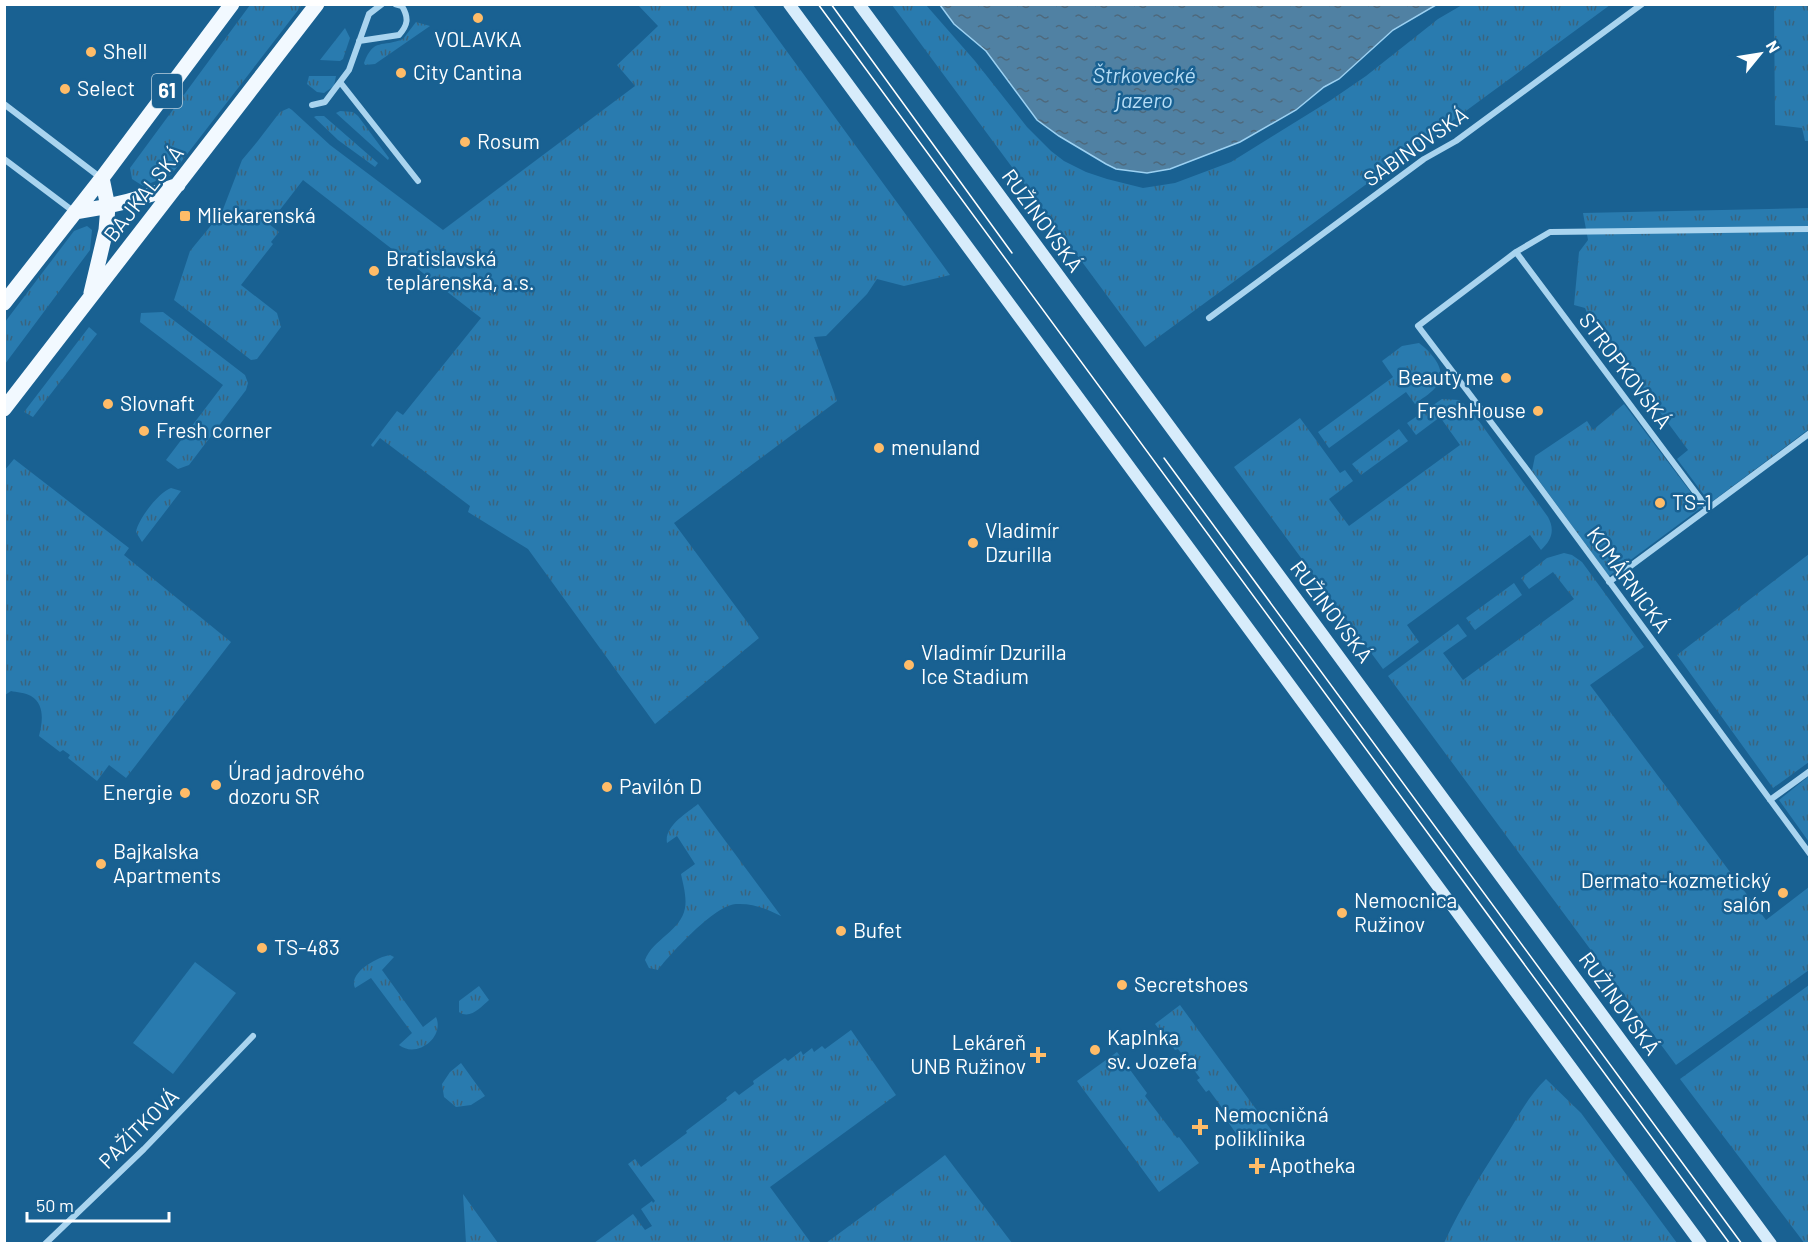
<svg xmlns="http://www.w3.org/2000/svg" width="1814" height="1248" viewBox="0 0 1814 1248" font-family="Barlow,sans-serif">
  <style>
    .grass { fill: url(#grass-tufts) }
    .pitch { fill: #297baf }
    .water { fill: url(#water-ripples); stroke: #9cd1f2; stroke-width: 1.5 }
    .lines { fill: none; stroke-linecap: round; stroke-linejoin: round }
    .street { stroke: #a9d4ef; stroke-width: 6 }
    .secondary { stroke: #d7ecfb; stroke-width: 12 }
    .primary { stroke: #f2f9ff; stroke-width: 15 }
    .tram { stroke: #fff; stroke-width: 1.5 }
    .poi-dot { fill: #ffbc68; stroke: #196192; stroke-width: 2 }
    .labels { text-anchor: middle; stroke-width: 5; stroke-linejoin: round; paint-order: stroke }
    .shield { fill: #196192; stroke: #bad0de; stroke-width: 1.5 }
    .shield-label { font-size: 20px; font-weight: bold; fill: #fff }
    .poi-label { font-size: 21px; fill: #fff; stroke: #196192; text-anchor: start }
    .street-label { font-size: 21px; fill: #fff; stroke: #196192 }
    .water-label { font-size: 22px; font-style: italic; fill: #b6ddf6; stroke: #196192 }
  </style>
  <defs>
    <pattern id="grass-tufts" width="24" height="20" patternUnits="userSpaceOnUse" patternTransform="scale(1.5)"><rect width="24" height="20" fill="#297baf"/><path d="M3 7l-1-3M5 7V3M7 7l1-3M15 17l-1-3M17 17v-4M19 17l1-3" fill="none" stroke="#3a647e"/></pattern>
    <pattern id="water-ripples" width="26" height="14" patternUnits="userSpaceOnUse" patternTransform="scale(1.5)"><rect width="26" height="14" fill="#5081a3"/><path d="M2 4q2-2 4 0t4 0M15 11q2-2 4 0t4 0" fill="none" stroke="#4e697c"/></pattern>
  </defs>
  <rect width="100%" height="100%" fill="#196192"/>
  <!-- grass -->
  <path class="grass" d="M 250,5 L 302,5 L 171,175 L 143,186 L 132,179 L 130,168 Z
    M 638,5 L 753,5 L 950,275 L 904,286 L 877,279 L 867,294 L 826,336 L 814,337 L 837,401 L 674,523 L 759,638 L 655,724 L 528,549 L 468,512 L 470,506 L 380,438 L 373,447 L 371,445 L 397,411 L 403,415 L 481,318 L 303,180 L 269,224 L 279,232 L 271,242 L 273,244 L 241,285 L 277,313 L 281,327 L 257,359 L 251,360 L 174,300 L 190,251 L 222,212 L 242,160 L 257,142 L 280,112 L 289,108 L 292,110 L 330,145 L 443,230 L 635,86 L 617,65 L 658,26 Z
    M 892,5 L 926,5 L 975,61 L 1027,127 L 1051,151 L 1064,161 L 1086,172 L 1107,179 L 1143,188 L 1175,183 L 1231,162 L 1331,100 L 1366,76 L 1438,19 L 1462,5 L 1610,5 L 1145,347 Z
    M 1774,5 L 1809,5 L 1809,141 L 1805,141 L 1802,128 L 1775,125 Z
    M 416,22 L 430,26 L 375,64 L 365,65 L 364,63 C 374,37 382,48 403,39 Z
    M 345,28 L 350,38 L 343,59 L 340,61 L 320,60 Z
    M 309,76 L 336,76 L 334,86 L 324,93 L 317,92 L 307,84 Z
    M 340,111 L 353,112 L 358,116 L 389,158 L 388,160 L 336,113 Z
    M 316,116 L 324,116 L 378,163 L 375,167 L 338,140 L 314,117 Z
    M 1809,208 L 1809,429 L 1710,503 L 1677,459 L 1688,450 L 1588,315 L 1585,308 L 1574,305 L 1579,252 L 1588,240 L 1583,213 Z
    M 87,226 L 92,230 L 90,250 L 5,364 L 5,322 L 74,231 Z
    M 163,312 L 245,375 L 248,383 L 246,390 L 189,465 L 178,469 L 166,460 L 223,385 L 140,322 L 141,313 Z
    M 89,327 L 97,334 L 33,417 L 24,412 Z
    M 1419,343 C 1432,353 1450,372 1435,388 C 1430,394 1421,399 1415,404 L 1406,392 L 1329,448 L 1318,432 L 1393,377 L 1382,361 L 1402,346 Z
    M 1442,399 L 1459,400 L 1471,410 L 1548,517 C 1555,530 1552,540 1541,550 L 1530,535 L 1407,625 L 1419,642 L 1383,669 L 1234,467 L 1300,418 L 1340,473 L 1345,470 L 1353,481 L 1329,499 L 1349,526 L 1460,445 L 1440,417 L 1416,435 L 1407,423 Z
    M 1624,404 L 1702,507 L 1609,576 L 1532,471 L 1535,456 L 1587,421 L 1593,430 Z
    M 1399,429 L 1408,441 L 1361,475 L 1352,464 Z
    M 14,459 L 129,548 L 124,555 L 231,642 L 126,778 L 109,765 L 97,781 L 68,758 L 70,755 L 63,750 L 60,752 L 39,736 C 42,724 46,705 31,696 C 26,693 16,692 11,691 L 5,695 L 4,471 Z
    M 171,488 L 181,491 L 142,542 L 136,532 C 138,519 159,492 171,488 Z
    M 1564,553 L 1572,555 L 1582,562 L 1644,647 L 1590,685 L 1766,920 L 1809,887 L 1809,970 L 1676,1065 L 1388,676 L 1458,624 L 1467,636 L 1443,653 L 1463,680 L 1574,599 L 1553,572 L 1529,589 L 1521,578 L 1547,558 Z
    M 1809,554 L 1809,762 L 1773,788 L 1677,655 Z
    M 1514,583 L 1522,595 L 1475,630 L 1466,618 Z
    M 1809,776 L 1809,842 L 1779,800 Z
    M 698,804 L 781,916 C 766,909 754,903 736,904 C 715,905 671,953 658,970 L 649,968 L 645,960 C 653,939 681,931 685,908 C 687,897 683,884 681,874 L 695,864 L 677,836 L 667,843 C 664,826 687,813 698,804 Z
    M 390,955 L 394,957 L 382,970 L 423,1027 L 436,1017 C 445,1037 417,1059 399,1045 L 412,1033 L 371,978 L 355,988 C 348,973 377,957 390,955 Z
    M 1809,985 L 1810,1243 L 1805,1244 L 1680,1079 Z
    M 479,986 L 489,1000 C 481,1007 470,1020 459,1012 L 459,1001 Z
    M 1180,1005 L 1272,1131 L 1247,1149 L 1228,1122 L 1231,1120 L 1209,1090 L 1206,1092 L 1197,1080 L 1200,1078 L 1178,1049 L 1175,1050 L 1155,1024 Z
    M 851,1030 L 896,1095 L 770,1187 L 811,1243 L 594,1243 L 633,1214 L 645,1230 L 652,1226 L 641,1209 L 652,1201 L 653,1203 L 655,1201 L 628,1164 L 635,1159 L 641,1167 L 687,1133 L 686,1131 L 727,1100 L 726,1098 L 735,1091 L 739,1095 L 754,1084 L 753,1081 L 785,1058 L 788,1061 L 801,1051 L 803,1055 L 812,1048 L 814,1052 L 822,1046 L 825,1049 Z
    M 1117,1052 L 1147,1093 L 1145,1096 L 1177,1138 L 1179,1137 L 1199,1163 L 1159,1192 L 1077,1081 Z
    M 461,1063 L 485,1096 L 471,1105 L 456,1107 L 444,1097 L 442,1084 L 450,1072 Z
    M 1546,1079 L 1581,1113 L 1677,1243 L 1444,1243 C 1462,1204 1485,1168 1509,1131 C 1520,1113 1531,1093 1546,1079 Z
    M 945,1155 L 1012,1243 L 826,1243 L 936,1162 Z
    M 463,1194 L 498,1243 L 466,1243 Z"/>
  <!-- pitch -->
  <path class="pitch" d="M 195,962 L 236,993 L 173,1074 L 133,1043 Z"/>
  <!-- water -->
  <path class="water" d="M 940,5 L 1436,5 L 1393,30 L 1339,79 L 1324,87 L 1296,110 L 1240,142 L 1170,169 L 1147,173 L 1116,169 L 1106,164 L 1059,136 L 1037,120 L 986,51 L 954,24 Z"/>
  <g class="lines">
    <!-- street -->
    <path class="street" d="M 359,41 L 399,35 C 408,25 409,18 402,6 L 395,4
      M 340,82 L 418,181
      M 4,104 L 101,178
      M 312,105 L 325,102 L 349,70 L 369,14 L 382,4
      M 4,159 L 73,211
      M 1810,229 L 1550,232 L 1516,252 L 1418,326 L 1528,471 L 1810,854
      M 1516,252 L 1708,509
      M 1209,318 L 1424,159 L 1456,141 L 1642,4
      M 1609,582 L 1810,433
      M 1770,800 L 1810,771
      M 45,1244 L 144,1149 L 253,1036"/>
    <!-- secondary -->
    <path class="secondary" d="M 789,4 L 1701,1244
      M 859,4 L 1771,1244"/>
    <!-- primary -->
    <path class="primary" d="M 75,212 C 111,207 144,198 178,185
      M 91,293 L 106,230 L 108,207 L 102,178
      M 4,303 L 102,178 L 232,4
      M 4,409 L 317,4"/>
    <!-- tram -->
    <path class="tram" d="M 818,4 L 1730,1244
      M 831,4 L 1012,253
      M 1164,458 L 1742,1244"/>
  </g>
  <!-- markers -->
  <g class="poi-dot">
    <circle cx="478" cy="18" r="6"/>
    <circle cx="91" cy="52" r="6"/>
    <circle cx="401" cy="73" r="6"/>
    <circle cx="65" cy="89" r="6"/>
    <circle cx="465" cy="142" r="6"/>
    <rect x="179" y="210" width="12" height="12" rx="3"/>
    <circle cx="374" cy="271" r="6"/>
    <circle cx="1506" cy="378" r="6"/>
    <circle cx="108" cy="404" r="6"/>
    <circle cx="1538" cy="411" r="6"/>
    <circle cx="144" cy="431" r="6"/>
    <circle cx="879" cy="448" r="6"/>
    <circle cx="1660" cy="503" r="6"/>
    <circle cx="973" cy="543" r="6"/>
    <circle cx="909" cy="665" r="6"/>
    <circle cx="216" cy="785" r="6"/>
    <circle cx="607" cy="787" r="6"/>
    <circle cx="185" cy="793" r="6"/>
    <circle cx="101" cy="864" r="6"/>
    <circle cx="1783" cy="893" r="6"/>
    <circle cx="1342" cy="913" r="6"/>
    <circle cx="841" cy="931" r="6"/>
    <circle cx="262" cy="948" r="6"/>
    <circle cx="1122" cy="985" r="6"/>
    <circle cx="1095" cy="1050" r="6"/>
    <path d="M1035 1046h6v6h6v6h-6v6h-6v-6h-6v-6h6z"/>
    <path d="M1197 1118h6v6h6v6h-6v6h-6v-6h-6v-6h6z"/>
    <path d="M1254 1157h6v6h6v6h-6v6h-6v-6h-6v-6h6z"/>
  </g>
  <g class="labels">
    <!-- shield labels -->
    <rect class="shield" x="152" y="74" width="30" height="34" rx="4.5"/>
    <g class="shield-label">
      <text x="167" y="98">61</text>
    </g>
    <!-- poi labels -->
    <g class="poi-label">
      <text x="478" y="47" text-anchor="middle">VOLAVKA</text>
      <text x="103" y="59">Shell</text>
      <text x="413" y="80">City Cantina</text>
      <text x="77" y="96">Select</text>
      <text x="477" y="149">Rosum</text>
      <text x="197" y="223">Mliekarenská</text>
      <text x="386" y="266">Bratislavská<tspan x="386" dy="24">teplárenská, a.s.</tspan></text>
      <text x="1494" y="385" text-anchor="end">Beauty me</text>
      <text x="120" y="411">Slovnaft</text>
      <text x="1526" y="418" text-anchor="end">FreshHouse</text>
      <text x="156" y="438">Fresh corner</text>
      <text x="891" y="455">menuland</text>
      <text x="1672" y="510">TS-1</text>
      <text x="985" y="538">Vladimír<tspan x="985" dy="24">Dzurilla</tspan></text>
      <text x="921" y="660">Vladimír Dzurilla<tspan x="921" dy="24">Ice Stadium</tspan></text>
      <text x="228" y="780">Úrad jadrového<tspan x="228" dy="24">dozoru SR</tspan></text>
      <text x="619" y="794">Pavilón D</text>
      <text x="173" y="800" text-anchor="end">Energie</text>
      <text x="113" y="859">Bajkalska<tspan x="113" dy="24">Apartments</tspan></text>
      <text x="1771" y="888" text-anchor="end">Dermato-kozmetický<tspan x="1771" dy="24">salón</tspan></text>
      <text x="1354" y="908">Nemocnica<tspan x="1354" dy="24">Ružinov</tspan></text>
      <text x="853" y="938">Bufet</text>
      <text x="274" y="955">TS-483</text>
      <text x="1134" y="992">Secretshoes</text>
      <text x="1107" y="1045">Kaplnka<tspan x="1107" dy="24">sv. Jozefa</tspan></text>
      <text x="1026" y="1050" text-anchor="end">Lekáreň<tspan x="1026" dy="24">UNB Ružinov</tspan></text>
      <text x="1214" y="1122">Nemocničná<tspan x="1214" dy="24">poliklinika</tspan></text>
      <text x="1269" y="1173">Apotheka</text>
    </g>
    <!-- street labels -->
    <g class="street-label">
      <text transform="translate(1416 147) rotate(-35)" y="7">SABINOVSKÁ</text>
      <text transform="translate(144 194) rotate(-52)" y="7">BAJKALSKÁ</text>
      <text transform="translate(1042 221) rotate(54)" y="7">RUŽINOVSKÁ</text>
      <text transform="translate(1625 371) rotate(53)" y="7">STROPKOVSKÁ</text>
      <text transform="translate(1628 580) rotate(54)" y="7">KOMÁRNICKÁ</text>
      <text transform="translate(1331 612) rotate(53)" y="7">RUŽINOVSKÁ</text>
      <text transform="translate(1619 1004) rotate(54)" y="7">RUŽINOVSKÁ</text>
      <text transform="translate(139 1129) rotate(-45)" y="7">PAŽÍTKOVÁ</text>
    </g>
    <!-- water labels -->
    <g class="water-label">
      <text x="1144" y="83">Štrkovecké<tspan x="1144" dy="25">jazero</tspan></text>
    </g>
  </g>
  <!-- border -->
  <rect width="1814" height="1248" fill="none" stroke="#ffffff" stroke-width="12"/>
  <!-- north arrow -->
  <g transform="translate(1760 54) rotate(60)" stroke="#196192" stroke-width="4.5" paint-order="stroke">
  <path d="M0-4.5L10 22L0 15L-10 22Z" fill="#ffffff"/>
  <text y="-9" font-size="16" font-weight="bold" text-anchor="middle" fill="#ffffff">N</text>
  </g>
  <!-- scale -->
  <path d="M27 1212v9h142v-9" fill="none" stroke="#ffffff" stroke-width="3"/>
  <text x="36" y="1212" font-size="18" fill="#ffffff" stroke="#196192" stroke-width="4.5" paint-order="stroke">50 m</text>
</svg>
